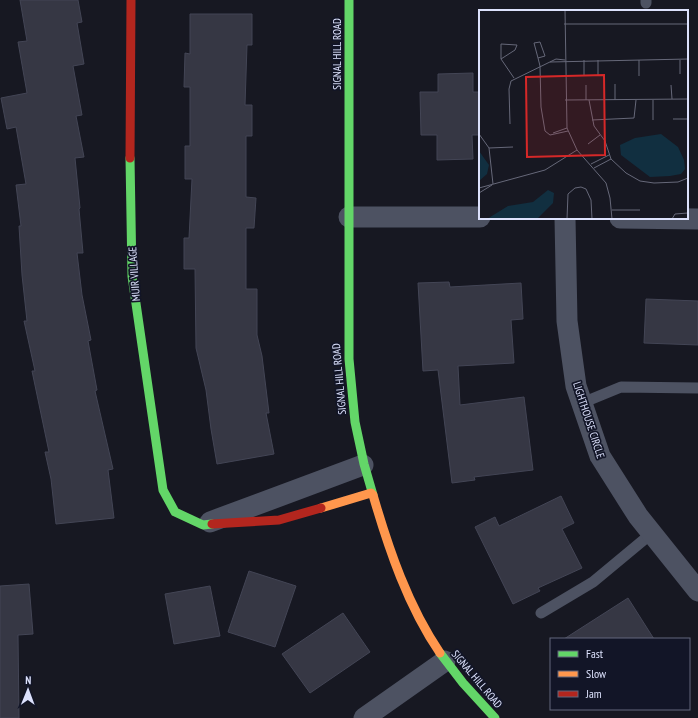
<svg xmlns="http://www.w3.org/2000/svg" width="698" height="718" viewBox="0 0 698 718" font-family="'PT Sans Narrow',sans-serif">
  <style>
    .building { fill: #363744; stroke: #434555 }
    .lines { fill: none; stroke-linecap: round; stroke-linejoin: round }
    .lane { stroke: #4d5262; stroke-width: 11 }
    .street { stroke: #4d5262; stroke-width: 21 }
    .fast { stroke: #63d668; stroke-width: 9 }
    .slow { stroke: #ff974d; stroke-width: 9 }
    .jam { stroke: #b3261e; stroke-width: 9 }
    .labels { text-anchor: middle; stroke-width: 3.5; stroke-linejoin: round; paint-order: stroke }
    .street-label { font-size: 11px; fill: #dce1fc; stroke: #121527 }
    .inset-road { fill: none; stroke: #666879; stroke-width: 1 }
    .view { fill: #d62828; fill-opacity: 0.15; stroke: #d62828; stroke-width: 2 }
    .inset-edge { fill: none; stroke: #dce1fc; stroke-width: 2 }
  </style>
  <rect width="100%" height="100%" fill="#171822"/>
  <!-- building -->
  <path class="building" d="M 20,0 L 78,0 L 82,22 L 77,23 L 84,64 L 73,66 L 82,115 L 76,116 L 84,157 L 75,158 L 80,208 L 79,209 L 83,253 L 77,253 L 82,295 L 91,340 L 88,341 L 97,390 L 95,391 L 113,469 L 108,470 L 114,518 L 56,524 L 51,479 L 45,452 L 49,452 L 32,371 L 35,371 L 24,321 L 27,321 L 22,275 L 19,226 L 21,226 L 16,185 L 26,184 L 16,127 L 7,129 L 1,98 L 27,93 L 18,42 L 27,41 Z
    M 190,14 L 252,14 L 252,45 L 247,45 L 245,105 L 252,105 L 252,136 L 246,136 L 246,197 L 256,198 L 254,228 L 246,228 L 246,289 L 257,289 L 257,335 L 262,356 L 269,413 L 266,413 L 274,454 L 217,464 L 211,429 L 206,390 L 196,348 L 195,269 L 184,269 L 184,238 L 189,238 L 192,179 L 185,179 L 185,146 L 190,146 L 190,87 L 184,87 L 185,53 L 190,54 Z
    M 473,73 L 473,92 L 480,92 L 480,135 L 472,135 L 473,159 L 437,160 L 437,135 L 421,135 L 420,92 L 438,92 L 438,74 Z
    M 449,282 L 450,287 L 521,283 L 523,319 L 511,320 L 514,363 L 458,366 L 460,405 L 524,397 L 533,470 L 474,477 L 475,480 L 452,483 L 438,370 L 423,371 L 418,283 Z
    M 646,299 L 698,301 L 698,345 L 644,343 Z
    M 561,496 L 574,523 L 562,529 L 582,568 L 538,588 L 540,591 L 513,604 L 475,527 L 495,517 L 499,526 Z
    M 249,571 L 296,586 L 275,647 L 228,632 Z
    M 29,584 L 33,634 L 18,635 L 19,718 L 0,718 L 0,586 Z
    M 210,586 L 220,636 L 174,644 L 165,594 Z
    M 628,598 L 654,639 L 564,639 Z
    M 343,613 L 370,652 L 310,693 L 282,654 Z"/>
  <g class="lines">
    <!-- lane -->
    <path class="lane" d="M 646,3 L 646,0
      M 582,403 L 621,387 L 698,388
      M 541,613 L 593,582 L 652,533"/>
    <!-- street -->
    <path class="street" d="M 349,217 L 480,217
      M 565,218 L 567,321 L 576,386 L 600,456 L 638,516 L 698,591
      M 620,218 L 698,219
      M 210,522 L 363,465
      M 364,718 L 445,661"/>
    <!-- fast -->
    <path class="fast" d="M 349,0 L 349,359 L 355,422 L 364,464 L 373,495
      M 130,158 L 132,276 L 163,490 L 175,512 L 203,525 L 212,524
      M 440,653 L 463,683 L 495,718"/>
    <!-- slow -->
    <path class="slow" d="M 373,495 C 389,550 408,606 440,653
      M 321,508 L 371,493"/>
    <!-- jam -->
    <path class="jam" d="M 130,158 L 131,0
      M 212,524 L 279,520 L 321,508"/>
  </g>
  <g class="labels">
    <!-- street labels -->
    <g class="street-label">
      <text transform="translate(337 54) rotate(-90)" y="4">SIGNAL HILL ROAD</text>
      <text transform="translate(134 274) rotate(-94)" y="4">MUIR VILLAGE</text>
      <text transform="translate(339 379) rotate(-95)" y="4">SIGNAL HILL ROAD</text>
      <text transform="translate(589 420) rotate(72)" y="4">LIGHTHOUSE CIRCLE</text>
      <text transform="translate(477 679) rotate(50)" y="4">SIGNAL HILL ROAD</text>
    </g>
  </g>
  <!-- overview -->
  <g transform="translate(479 10)">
    <rect width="209" height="209" fill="#171822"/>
    <path d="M 182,124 L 199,137 L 205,150 L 206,159 L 202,164 L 191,166 L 171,167 L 142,145 L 141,135 L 156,128 ZM 0,141 L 10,155 L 8,164 L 0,171 ZM 69,180 L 75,183 L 74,193 L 58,209 L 8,209 L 29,196 L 54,192 Z" fill="#112f40"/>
    <path class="inset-road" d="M 86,0 L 88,118 L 98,140 L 127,173 L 131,188 L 133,209M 85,14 L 209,14M 59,48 L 66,46 L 61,32 L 55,33 L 59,48 L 61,56 L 62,97 L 66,121 L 71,125 L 89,121M 22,49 L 36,40 L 38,35 L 22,34 L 22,49 L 35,68M 105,50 L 105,65M 119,50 L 119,66M 71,52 L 209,49M 201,64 L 201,50M 160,66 L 160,50M 192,75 L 193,89M 86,90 L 209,89M 107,90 L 107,75M 110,90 L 115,116 L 126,131 L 132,149 L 147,163 L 161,171 L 175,173 L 199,172 L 209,168M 136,90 L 136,74M 194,109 L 209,109 L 209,106M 113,110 L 155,108 L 157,90M 174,110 L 174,90M 31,114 L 30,79 L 32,71 L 77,49 L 86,50M 74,123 L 88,118M 0,124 L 10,138 L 14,174M 109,134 L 121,125M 10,138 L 34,137M 112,154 L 130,145M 115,158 L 132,149M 0,178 L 66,160 L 98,140M 0,183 L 13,175M 133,200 L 161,200M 88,209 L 89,184 L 96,178 L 102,177 L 107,179 L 112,190 L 113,209M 193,209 L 196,204 L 209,203"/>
    <path class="view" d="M 125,65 L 126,145 L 48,147 L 47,67 Z"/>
    <rect width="209" height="209" class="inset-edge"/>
  </g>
  <!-- legend -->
  <rect x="550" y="638" width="140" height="72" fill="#121527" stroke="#63677c"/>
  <rect x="558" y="651" width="20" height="6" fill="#63d668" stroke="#63677c"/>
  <text x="586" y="658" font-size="12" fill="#dce1fc">Fast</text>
  <rect x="558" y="671" width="20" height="6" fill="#ff974d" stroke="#63677c"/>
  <text x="586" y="678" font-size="12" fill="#dce1fc">Slow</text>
  <rect x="558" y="691" width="20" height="6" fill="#b3261e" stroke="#63677c"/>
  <text x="586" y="698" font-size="12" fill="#dce1fc">Jam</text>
  <!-- north arrow -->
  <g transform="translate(28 690) rotate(1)" stroke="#121527" stroke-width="3" paint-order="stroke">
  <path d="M0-3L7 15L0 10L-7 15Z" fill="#dce1fc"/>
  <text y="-6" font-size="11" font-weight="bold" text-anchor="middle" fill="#dce1fc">N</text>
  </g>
</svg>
